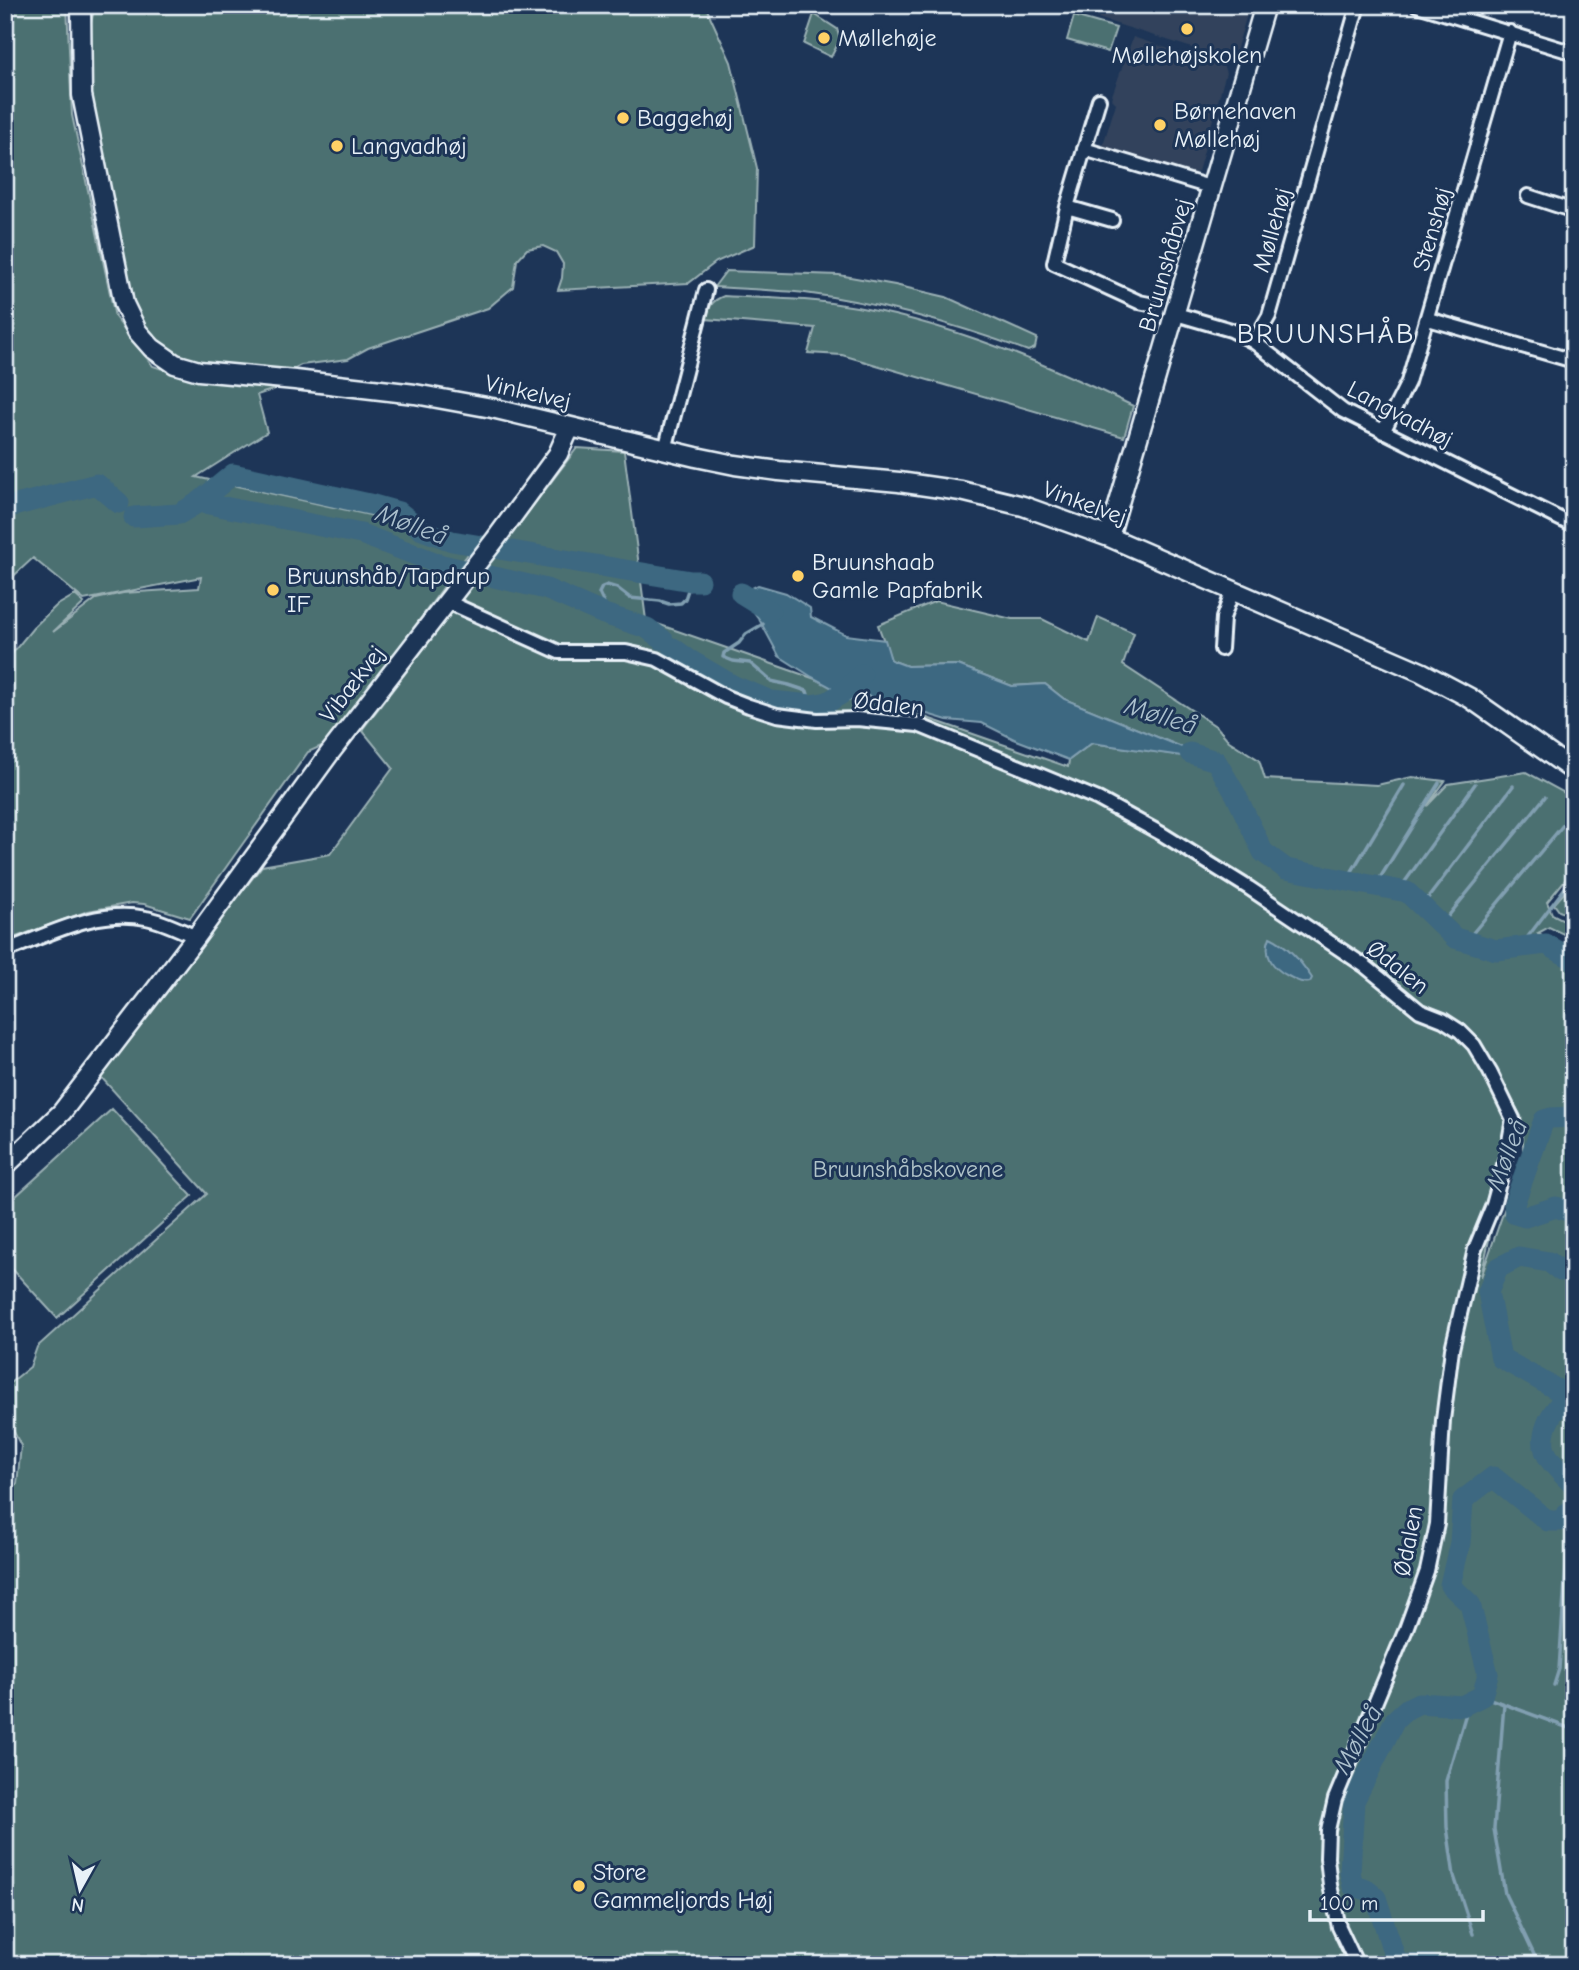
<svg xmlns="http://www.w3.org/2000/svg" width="1579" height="1970" viewBox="0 0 1579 1970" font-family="'Comic Neue',sans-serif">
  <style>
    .built { fill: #30425c }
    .green { fill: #4c6f71; stroke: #9ab0b4; stroke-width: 2; fill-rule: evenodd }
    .water { fill: #3c6881; stroke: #819fb1; stroke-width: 2 }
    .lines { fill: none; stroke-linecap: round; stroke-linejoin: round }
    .stream { stroke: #819fb1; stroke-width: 3.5 }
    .river { stroke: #3c6881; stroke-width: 21 }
    .street-casing { stroke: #e8f1f8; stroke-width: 18 }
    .secondary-casing { stroke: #e8f1f8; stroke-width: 23 }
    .street { stroke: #1d3557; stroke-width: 12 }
    .secondary { stroke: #1d3557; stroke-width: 18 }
    .poi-dot { fill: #ffd166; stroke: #1d3557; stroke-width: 2.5 }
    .labels { text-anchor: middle; stroke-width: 6; stroke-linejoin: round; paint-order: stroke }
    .poi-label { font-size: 24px; fill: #e8f1f8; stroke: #1d3557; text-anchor: start }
    .street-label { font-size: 24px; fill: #e8f1f8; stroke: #1d3557 }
    .park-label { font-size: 24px; fill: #b1c4c9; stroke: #1d3557 }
    .water-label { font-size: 26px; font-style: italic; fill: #acc1ce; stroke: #1d3557 }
    .quarter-label { font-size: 28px; letter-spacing: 2px; fill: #e8f1f8; stroke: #1d3557 }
  </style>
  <rect width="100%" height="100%" fill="#1d3557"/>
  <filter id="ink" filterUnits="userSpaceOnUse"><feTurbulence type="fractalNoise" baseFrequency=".0143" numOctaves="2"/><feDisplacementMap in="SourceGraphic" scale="14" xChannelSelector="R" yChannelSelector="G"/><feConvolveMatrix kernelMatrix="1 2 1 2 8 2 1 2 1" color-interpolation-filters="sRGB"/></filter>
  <g filter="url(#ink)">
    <!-- built -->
    <path class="built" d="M 1057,5 L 1250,5 L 1233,61 Z
      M 1133,37 L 1224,67 L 1226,73 L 1198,172 L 1187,175 L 1102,148 L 1116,103 L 1111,98 Z"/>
    <!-- green -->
    <path class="green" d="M 5,5 L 67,5 L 72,115 L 115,317 L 153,366 L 183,376 L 281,387 L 257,395 L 267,432 L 196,477 L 479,539 L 347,718 L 326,744 L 308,752 L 190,918 L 144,904 L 132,903 L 88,911 L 5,941 L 5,662 L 33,628 L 56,606 L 75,595 L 84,603 L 53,632 L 96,599 L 123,593 L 199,588 L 201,577 L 84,600 L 33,558 L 5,584 Z
      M 95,5 L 705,5 L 731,62 L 757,168 L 755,245 L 716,262 L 689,283 L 558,290 L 562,278 L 563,264 L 556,252 L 543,246 L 527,249 L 517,260 L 513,287 L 488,308 L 368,348 L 348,359 L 301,365 L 295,368 L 293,374 L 204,366 L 169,354 L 138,319 L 123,281 L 81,70 Z
      M 814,14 L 837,29 L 840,40 L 831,57 L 804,44 Z
      M 1074,16 L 1116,28 L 1108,52 L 1067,40 Z
      M 726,271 L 839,275 L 895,285 L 946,297 L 1037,338 L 1035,348 L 1028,351 C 955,324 882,303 805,293 C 775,290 744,289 714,287 Z
      M 724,296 C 754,298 784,298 815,301 C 925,313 1035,358 1133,406 L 1124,437 L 842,355 L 808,353 L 815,328 L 706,319 C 709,307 712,300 724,296 Z
      M 577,448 L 624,451 L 646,620 L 1068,767 L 1069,760 L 1092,743 L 1213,760 L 1064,699 L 1045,684 L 1012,686 L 958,665 L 907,666 L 891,660 L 878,625 L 936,601 L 1012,619 L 1042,619 L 1089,642 L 1098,617 L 1134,633 L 1123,665 L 1217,727 L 1229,741 L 1259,760 L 1265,779 L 1377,785 L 1412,777 L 1445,781 L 1427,806 L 1448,784 L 1526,772 L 1574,798 L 1574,869 L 1547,902 L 1552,914 L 1574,925 L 1574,939 L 1549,927 L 1538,933 L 1574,950 L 1574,1965 L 5,1965 L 5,1487 L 17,1484 L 21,1446 L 5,1414 L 5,1387 L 30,1367 L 37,1347 L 207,1194 L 100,1076 L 262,866 L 330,854 L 393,768 L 362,730 ZM 1517,1109 L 1521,1116 L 1523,1128 L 1523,1155 L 1481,1277 Z
      M 1574,882 L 1574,917 L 1559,911 L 1554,904 Z
      M 112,1109 L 192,1196 L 57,1318 L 5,1261 L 5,1206 Z"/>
    <!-- water -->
    <path class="water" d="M 758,585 L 786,593 L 810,608 L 811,617 L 846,635 L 885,640 L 891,660 L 907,666 L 958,665 L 1012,686 L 1045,684 L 1064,699 L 1216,761 L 1092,743 L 1069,760 L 1014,739 L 982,723 L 947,720 L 861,694 L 849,701 L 842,691 L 834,689 L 812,677 L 779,656 L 759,619 L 745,600 L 748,590 Z
      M 1270,937 C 1288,945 1301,962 1312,978 L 1310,982 C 1301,984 1296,980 1288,976 C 1272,968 1263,954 1270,937 Z"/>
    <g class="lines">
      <!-- stream -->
      <path class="stream" d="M 604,614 L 606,608 L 599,593 L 602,587 L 607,585 L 617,588 L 630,598 L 660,601 L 669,604 L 681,603 L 685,599 L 691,581
        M 763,624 L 746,634 L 739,643 L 724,653 L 723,657 L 733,661 L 750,663 L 771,681 L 789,685 L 807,691 L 811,705
        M 1346,881 L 1404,785
        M 1375,886 L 1439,783
        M 1399,890 L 1475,784
        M 1422,906 L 1513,786
        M 1441,925 L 1545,797
        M 1466,941 L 1569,818
        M 1520,947 L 1574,876
        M 1558,1407 L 1574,1408
        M 1560,1521 L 1574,1523
        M 1554,1685 L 1559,1669 L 1569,1523
        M 1482,1696 L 1574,1730
        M 1469,1703 L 1446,1781 L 1447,1827 L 1454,1876 L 1473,1934
        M 1504,1704 L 1494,1829 L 1505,1894 L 1539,1965"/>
      <!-- river -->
      <path class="river" d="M 199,502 L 361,534 L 442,565 L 546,589 L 604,614 L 647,628 L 663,640
        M 5,508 L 97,484 L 119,503
        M 134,517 L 179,514 L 199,502 L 233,474 L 374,505 L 399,512 L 422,530 L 452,541 L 691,581 L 700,581
        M 741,593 L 770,611
        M 673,648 L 688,659 L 734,686 L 771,701 L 811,705 L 828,702 L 844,692 L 862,674
        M 1190,753 L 1216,761 L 1236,795 L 1263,852 L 1286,869 L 1407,892 L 1455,938 L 1496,950 L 1546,944 L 1574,960
        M 1574,1117 L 1551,1118 L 1544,1120 L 1514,1204 L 1515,1214 L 1525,1217 L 1556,1207 L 1574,1213
        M 1574,1265 L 1561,1271 L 1549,1262 L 1519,1257 L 1498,1268 L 1488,1292 L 1501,1358 L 1563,1393 C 1562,1405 1555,1408 1550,1418 C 1533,1452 1552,1462 1574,1486
        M 1431,1965 L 1397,1964 L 1376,1898 L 1367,1890 L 1353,1886 L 1350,1872 L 1354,1801 L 1395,1720 L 1407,1709 L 1419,1703 L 1462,1706 L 1482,1696 L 1488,1674 L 1470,1604 L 1450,1585 L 1460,1543 L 1463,1500 L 1493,1477 L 1548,1521 L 1560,1521 L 1574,1507"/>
      <!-- street casing -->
      <g class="street-casing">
        <path id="street" d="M 1417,5 L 1574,53
          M 1099,100 L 1067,207 L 1054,263 L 1139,302 L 1149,304
          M 1084,149 L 1213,188
          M 1528,196 L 1574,211
          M 1067,207 L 1112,220
          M 1176,314 L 1231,330 L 1254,342 L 1343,411 L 1574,526
          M 1428,319 L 1574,361
          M 1254,342 L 1269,316 L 1358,5
          M 1383,432 L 1408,382 L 1510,32
          M 665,450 L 706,290
          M 448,602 L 559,652 L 626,652 L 657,659 L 726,697 L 749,706 L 777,715 L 817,720 L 857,719 L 918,725 L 1098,799 L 1162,834 L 1249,888 L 1365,966 L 1420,1011 L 1443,1020 L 1460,1031 L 1474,1045 L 1490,1072 L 1513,1119 L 1506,1158 L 1493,1205 L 1475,1249 L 1452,1349 L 1443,1420 L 1437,1524 L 1427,1571 L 1406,1629 L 1335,1799 L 1328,1830 L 1327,1858 L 1330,1885 L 1339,1927 L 1357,1965
          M 1221,649 L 1223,618 L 1233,590
          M 5,951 C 50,934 96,908 146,918 C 163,921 180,930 196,937"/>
      </g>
      <!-- secondary casing -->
      <g class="secondary-casing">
        <path id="secondary" d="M 81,5 L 82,95 L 124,304 L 137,331 L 152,348 L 175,364 L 199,371 L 295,380 L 415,394 L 492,408 L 696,457 L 735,465 L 779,471 L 899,482 L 961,491 L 1023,506 L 1109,537 L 1421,672 L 1470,698 L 1574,771
          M 1109,537 L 1265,5
          M 5,1166 L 62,1112 L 196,937 L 329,754 L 495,540 L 558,454 L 570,427"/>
      </g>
      <!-- street -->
      <use href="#street" class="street"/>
      <!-- secondary -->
      <use href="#secondary" class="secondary"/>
    </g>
  </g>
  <!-- markers -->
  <g class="poi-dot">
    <circle cx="1187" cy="29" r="7"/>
    <circle cx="824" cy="38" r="7"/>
    <circle cx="623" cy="118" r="7"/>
    <circle cx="1160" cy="125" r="7"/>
    <circle cx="337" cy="146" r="7"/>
    <circle cx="798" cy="576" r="7"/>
    <circle cx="273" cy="590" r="7"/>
    <circle cx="579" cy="1886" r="7"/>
  </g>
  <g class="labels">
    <!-- poi labels -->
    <g class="poi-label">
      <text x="838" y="46">Møllehøje</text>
      <text x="1187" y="63" text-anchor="middle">Møllehøjskolen</text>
      <text x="1174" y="119">Børnehaven<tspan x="1174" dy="28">Møllehøj</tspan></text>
      <text x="637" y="126">Baggehøj</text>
      <text x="351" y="154">Langvadhøj</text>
      <text x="812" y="570">Bruunshaab<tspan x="812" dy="28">Gamle Papfabrik</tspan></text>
      <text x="287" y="584">Bruunshåb/Tapdrup<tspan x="287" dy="28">IF</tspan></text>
      <text x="593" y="1880">Store<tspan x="593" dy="28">Gammeljords Høj</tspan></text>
    </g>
    <!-- street labels -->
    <g class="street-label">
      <text transform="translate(1432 229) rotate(-74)" y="8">Stenshøj</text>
      <text transform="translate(1272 230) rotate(-74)" y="8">Møllehøj</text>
      <text transform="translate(1165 265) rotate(-74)" y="8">Bruunshåbvej</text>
      <text transform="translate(528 392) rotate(13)" y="8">Vinkelvej</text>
      <text transform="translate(1400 414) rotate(28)" y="8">Langvadhøj</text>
      <text transform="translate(1085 503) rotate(20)" y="8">Vinkelvej</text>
      <text transform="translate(352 684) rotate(-52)" y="8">Vibækvej</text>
      <text transform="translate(889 704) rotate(7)" y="8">Ødalen</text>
      <text transform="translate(1398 967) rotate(38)" y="8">Ødalen</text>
      <text transform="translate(1408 1541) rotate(-79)" y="8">Ødalen</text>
    </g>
    <!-- park labels -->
    <g class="park-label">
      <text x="908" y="1177">Bruunshåbskovene</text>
    </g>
    <!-- water labels -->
    <g class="water-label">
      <text transform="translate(412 524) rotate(20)" y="9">Mølleå</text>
      <text transform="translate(1161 715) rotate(17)" y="9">Mølleå</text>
      <text transform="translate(1506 1155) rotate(-69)" y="9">Mølleå</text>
      <text transform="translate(1357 1739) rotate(-61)" y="9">Mølleå</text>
    </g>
    <!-- quarter labels -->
    <g class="quarter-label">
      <text x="1326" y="343">BRUUNSHÅB</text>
    </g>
  </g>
  <!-- margin -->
  <rect width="1579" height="1970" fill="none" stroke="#1d3557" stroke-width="28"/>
  <rect x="14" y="14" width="1551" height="1942" fill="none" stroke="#e8f1f8" stroke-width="2.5" filter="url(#ink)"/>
  <!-- north arrow -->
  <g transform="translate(80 1889) rotate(188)" stroke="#1d3557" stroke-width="5" paint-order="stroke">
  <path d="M0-5L12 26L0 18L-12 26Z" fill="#e8f1f8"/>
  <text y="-10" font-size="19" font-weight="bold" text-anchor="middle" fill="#e8f1f8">N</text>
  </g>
  <!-- scale -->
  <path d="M1310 1910v10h173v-10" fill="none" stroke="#e8f1f8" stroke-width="3.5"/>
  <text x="1320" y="1910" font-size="21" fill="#e8f1f8" stroke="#1d3557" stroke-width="5" paint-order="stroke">100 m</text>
</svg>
